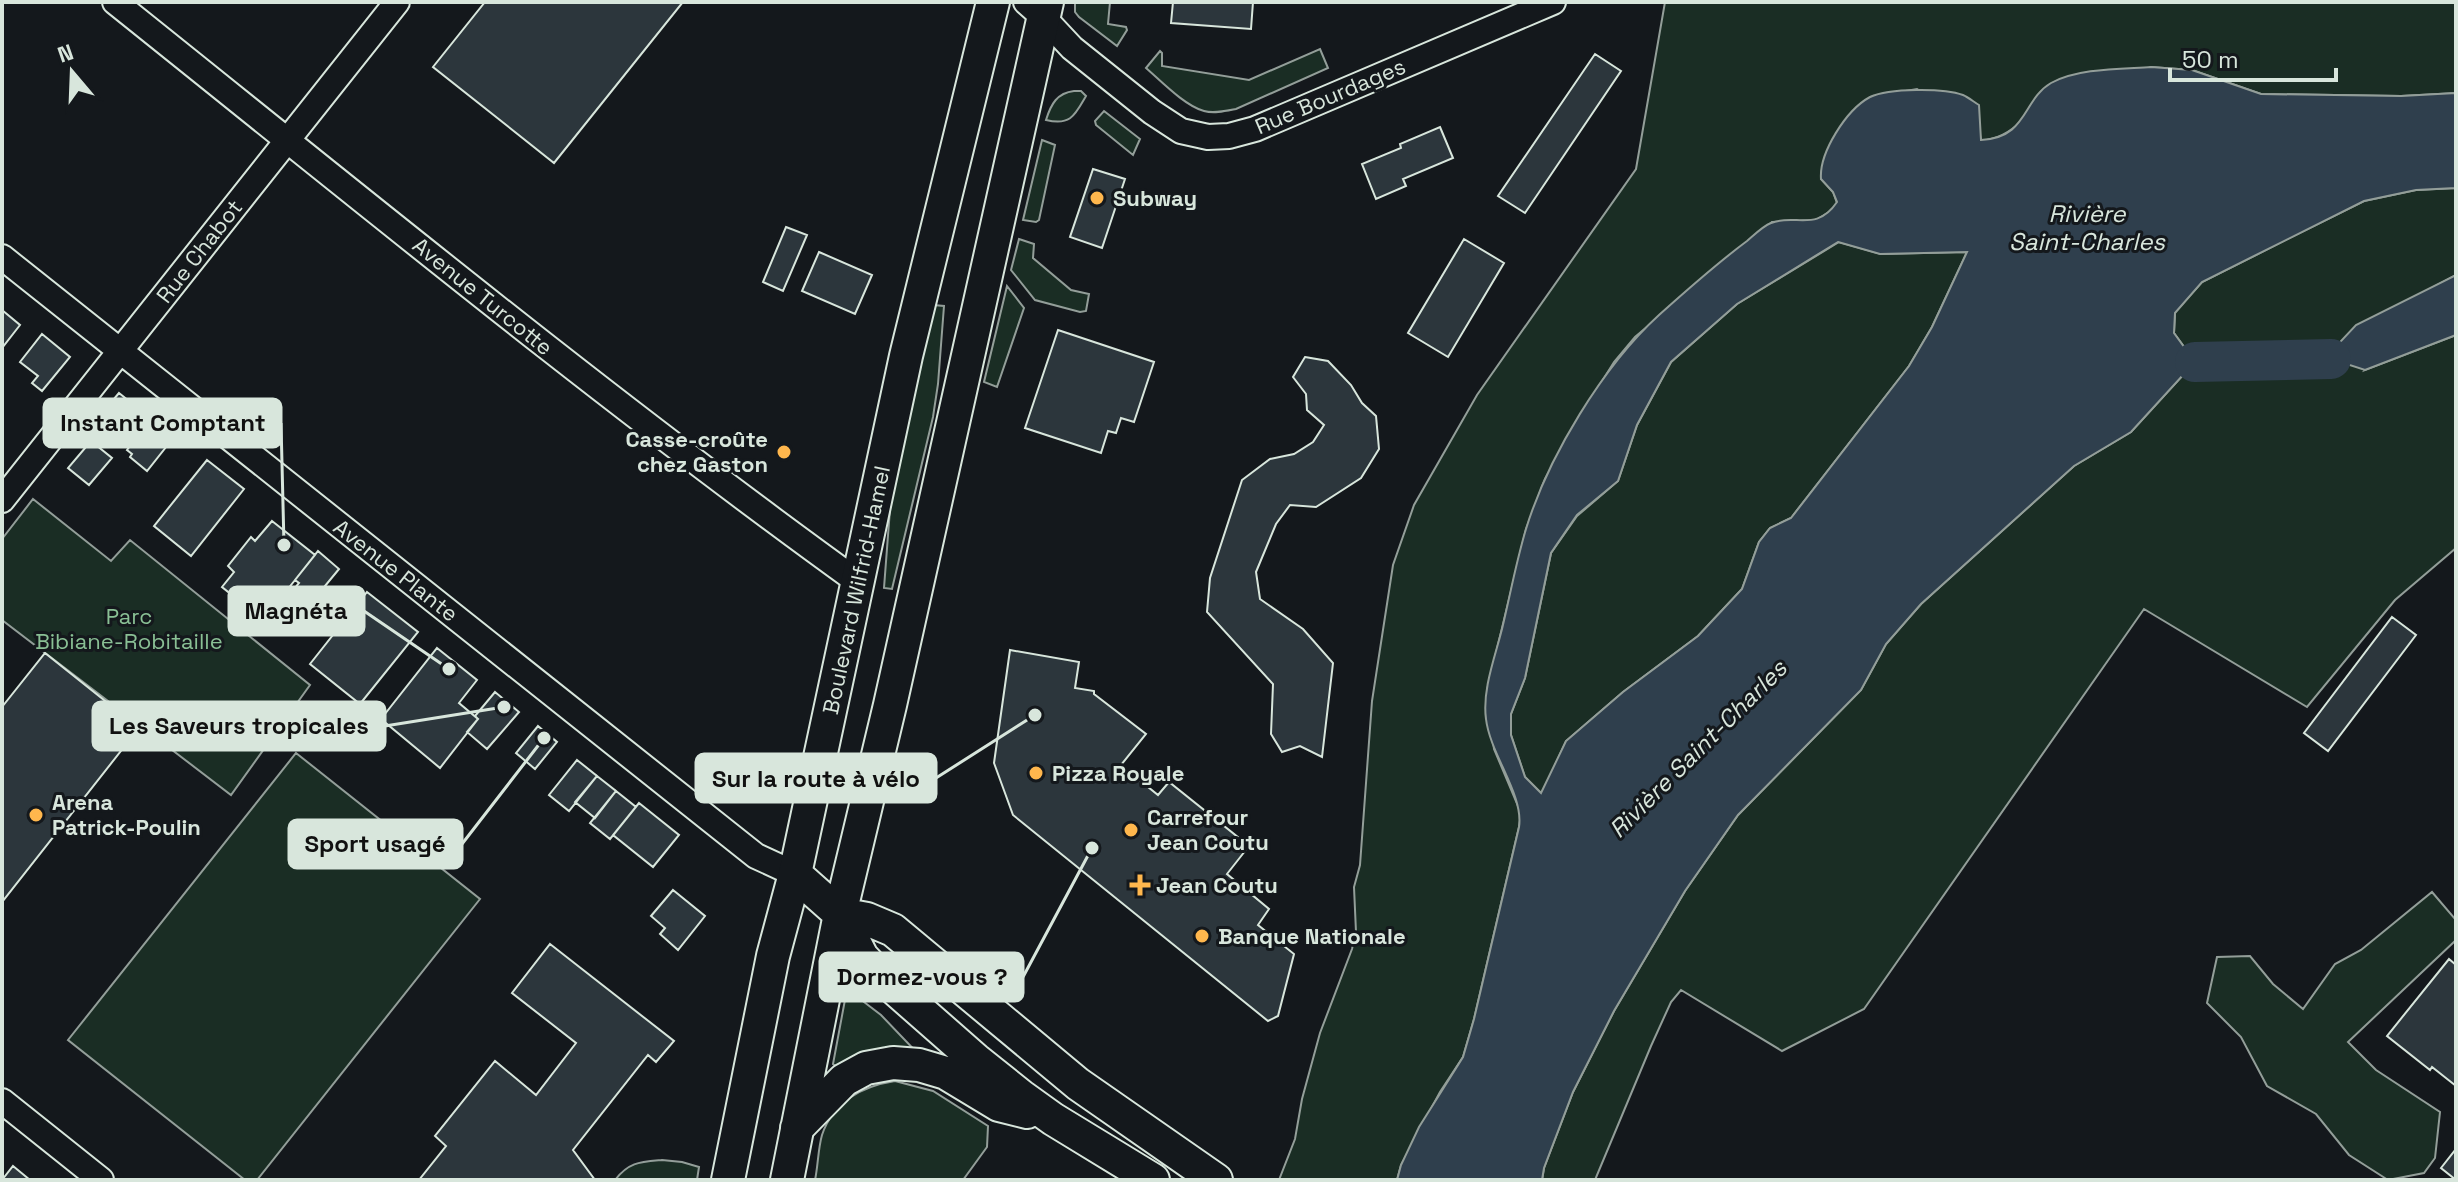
<svg xmlns="http://www.w3.org/2000/svg" width="2458" height="1182" viewBox="0 0 2458 1182" font-family="'Space Grotesk',sans-serif">
  <style>
    .green { fill: #1a2d24; stroke: #939e99; stroke-width: 2 }
    .water { fill: #2f3f4d; stroke: #939e99; stroke-width: 2; fill-rule: evenodd }
    .lines { fill: none; stroke-linecap: round; stroke-linejoin: round }
    .river { stroke: #2f3f4d; stroke-width: 40 }
    .building { fill: #2c363c; stroke: #d8e6dc; stroke-width: 2 }
    .minor-casing { stroke: #d8e6dc; stroke-width: 28 }
    .major-casing { stroke: #d8e6dc; stroke-width: 36 }
    .minor { stroke: #14181c; stroke-width: 24 }
    .major { stroke: #14181c; stroke-width: 32 }
    .poi-dot { fill: #ffb74d; stroke: #14181c; stroke-width: 3 }
    .labels { text-anchor: middle; stroke-width: 6; stroke-linejoin: round; paint-order: stroke }
    .street-label { font-size: 22px; fill: #d8e6dc; stroke: #14181c }
    .poi-label { font-size: 22px; font-weight: bold; fill: #d8e6dc; stroke: #14181c; text-anchor: start }
    .park-label { font-size: 22px; fill: #8ac095; stroke: #14181c }
    .water-label { font-size: 24px; font-style: italic; fill: #d8e6dc; stroke: #14181c }
    .leader { fill: none; stroke: #d8e6dc; stroke-width: 3 }
    .callout-dot { fill: #d8e6dc; stroke: #14181c; stroke-width: 3 }
    .callout { fill: #d8e6dc; stroke: #d8e6dc; stroke-width: 3 }
    .callout-label { font-size: 24px; text-anchor: middle; font-weight: bold; fill: #111 }
  </style>
  <rect width="100%" height="100%" fill="#14181c"/>
  <!-- green -->
  <path class="green" d="M 1075,2 L 1110,2 L 1108,24 L 1126,27 L 1127,30 L 1117,46 L 1079,17 L 1075,12 Z
    M 1665,2 L 2456,2 L 2456,93 L 2401,96 L 2261,94 L 2192,70 L 2151,67 L 2021,121 C 2010,133 1997,139 1981,141 L 1979,129 L 1917,89 L 1871,97 L 1821,179 L 1833,192 L 1837,203 L 1832,210 L 1816,220 L 1772,222 L 1635,337 L 1614,362 L 1576,423 L 1545,479 L 1526,529 L 1487,690 L 1494,749 L 1521,813 L 1519,827 L 1474,1019 L 1463,1057 L 1440,1092 L 1401,1165 L 1397,1180 L 1279,1180 L 1295,1139 L 1302,1099 L 1320,1033 L 1352,949 L 1356,932 L 1354,887 L 1360,865 L 1372,701 L 1393,565 L 1414,505 L 1477,395 L 1636,169 Z
    M 1320,49 L 1328,68 L 1236,109 C 1226,111 1214,114 1204,111 C 1185,106 1161,81 1146,68 L 1160,51 L 1162,53 L 1162,66 L 1249,80 Z
    M 1074,91 L 1081,91 L 1086,96 C 1075,115 1071,126 1046,120 C 1051,104 1057,93 1074,91 Z
    M 1104,111 L 1140,139 L 1133,155 L 1096,125 L 1095,121 Z
    M 1042,140 L 1055,145 L 1039,220 L 1036,222 L 1023,220 Z
    M 2456,188 L 2456,275 L 2428,290 L 2365,370 L 2456,335 L 2456,548 L 2395,600 L 2307,707 L 2144,609 L 1864,1009 L 1782,1051 L 1681,990 L 1671,1002 L 1651,1046 L 1595,1180 L 1542,1180 L 1544,1168 L 1573,1092 L 1614,1011 L 1685,891 L 1738,815 L 1861,690 L 1886,644 L 1921,604 L 2074,466 L 2131,432 L 2195,362 L 2174,333 L 2175,312 L 2202,282 L 2364,201 L 2416,190 Z
    M 1019,239 L 1034,244 L 1033,258 L 1071,290 L 1089,294 L 1086,311 L 1080,312 L 1035,300 L 1011,270 Z
    M 1839,242 L 1881,254 L 1967,252 L 1932,327 L 1909,366 L 1791,518 L 1770,528 L 1759,542 L 1742,589 L 1698,636 L 1623,692 L 1566,741 L 1542,794 L 1525,777 L 1511,735 L 1511,714 L 1525,678 L 1551,553 L 1577,516 L 1618,481 L 1637,425 L 1671,362 L 1737,304 Z
    M 1007,286 L 1024,308 L 997,387 L 984,382 Z
    M 933,305 L 944,306 L 938,384 L 933,417 L 892,589 L 884,588 L 891,496 Z
    M 33,499 L 111,561 L 130,540 L 310,685 L 231,795 L 2,620 L 2,539 Z
    M 296,753 L 480,899 L 257,1180 L 245,1180 L 68,1040 Z
    M 2432,892 L 2456,920 L 2456,940 L 2348,1042 L 2376,1070 L 2440,1112 L 2435,1158 L 2424,1173 L 2388,1180 L 2349,1155 L 2316,1114 L 2267,1086 L 2241,1037 L 2207,1003 L 2217,957 L 2250,956 L 2273,984 L 2303,1009 L 2335,964 L 2361,950 Z
    M 847,989 L 881,1015 L 924,1060 L 839,1069 L 833,1064 Z
    M 895,1081 L 933,1091 L 988,1126 L 987,1147 L 963,1180 L 815,1180 C 818,1166 818,1149 822,1135 C 833,1102 862,1086 895,1081 Z
    M 662,1160 L 682,1162 L 699,1167 L 697,1180 L 615,1180 C 629,1162 640,1162 662,1160 Z"/>
  <!-- water -->
  <path class="water" d="M 2151,67 L 2192,70 L 2261,94 L 2401,96 L 2456,93 L 2456,188 L 2416,190 L 2364,201 L 2202,282 L 2175,313 L 2174,333 L 2195,362 L 2131,432 L 2074,466 L 1921,604 L 1886,644 L 1861,690 L 1738,815 L 1685,891 L 1614,1011 L 1573,1092 L 1544,1168 L 1542,1180 L 1397,1180 L 1401,1165 L 1419,1127 L 1463,1057 L 1474,1019 L 1519,827 C 1524,795 1490,754 1486,719 C 1482,690 1495,657 1502,629 C 1510,596 1516,562 1526,529 C 1548,457 1603,366 1659,315 C 1688,289 1716,264 1747,241 C 1754,235 1763,226 1771,223 C 1795,213 1816,233 1837,202 L 1833,192 L 1821,179 C 1819,153 1846,110 1870,97 C 1889,88 1944,88 1963,95 C 1968,97 1974,102 1979,105 L 1981,140 C 2028,138 2022,100 2051,83 C 2078,68 2121,69 2151,67 ZM 1838,242 L 1880,254 L 1967,252 L 1932,327 L 1909,366 L 1791,518 L 1770,528 L 1759,542 L 1742,589 L 1698,636 L 1623,692 L 1566,741 L 1541,793 L 1525,777 L 1511,735 L 1511,714 L 1525,678 L 1551,553 L 1577,515 L 1618,481 L 1637,425 L 1671,362 L 1737,304 Z
    M 2456,275 L 2456,335 L 2365,370 L 2331,359 L 2341,341 L 2356,325 Z"/>
  <g class="lines">
    <!-- river -->
    <path class="river" d="M 2195,362 L 2331,359"/>
  </g>
  <!-- building -->
  <path class="building" d="M 485,2 L 683,2 L 554,163 L 433,67 Z
    M 1173,2 L 1253,2 L 1251,29 L 1171,23 Z
    M 1595,54 L 1621,71 L 1525,213 L 1498,196 Z
    M 1440,127 L 1453,158 L 1403,179 L 1406,186 L 1376,199 L 1362,164 L 1401,148 L 1400,144 Z
    M 1093,169 L 1125,179 L 1102,248 L 1070,237 Z
    M 786,227 L 807,235 L 783,291 L 763,282 Z
    M 1464,239 L 1504,263 L 1448,357 L 1408,333 Z
    M 819,252 L 872,275 L 855,314 L 802,291 Z
    M 2,310 L 20,325 L 2,348 Z
    M 1058,330 L 1154,362 L 1134,422 L 1121,418 L 1116,433 L 1108,431 L 1101,453 L 1025,428 Z
    M 42,334 L 70,357 L 42,391 L 32,383 L 38,376 L 20,362 Z
    M 1305,357 L 1328,361 L 1351,385 L 1362,403 L 1376,416 L 1379,449 L 1361,478 L 1316,507 L 1290,505 L 1276,524 L 1256,572 L 1260,599 L 1303,629 L 1333,663 L 1322,757 L 1300,746 L 1282,752 L 1271,734 L 1273,684 L 1207,612 L 1210,578 L 1242,480 L 1270,459 L 1294,454 L 1313,442 L 1324,425 L 1307,410 L 1306,394 L 1293,377 Z
    M 119,393 L 140,410 L 118,436 L 97,419 Z
    M 140,410 L 174,437 L 147,471 L 130,457 L 132,454 L 127,450 L 130,446 L 118,436 Z
    M 91,441 L 112,458 L 89,485 L 68,468 Z
    M 207,460 L 244,489 L 191,556 L 154,526 Z
    M 272,521 L 315,555 L 263,620 L 222,587 L 234,572 L 228,566 L 251,537 L 255,541 Z
    M 318,551 L 339,569 L 316,597 L 312,595 L 300,610 L 286,599 L 299,583 L 295,580 Z
    M 367,592 L 418,632 L 360,704 L 310,664 Z
    M 2392,617 L 2416,635 L 2328,751 L 2304,733 Z
    M 437,648 L 477,680 L 459,703 L 478,719 L 440,768 L 381,719 Z
    M 1010,650 L 1079,662 L 1075,688 L 1094,691 L 1094,694 L 1146,734 L 1121,765 L 1158,795 L 1169,782 L 1249,846 L 1227,874 L 1269,909 L 1258,925 L 1294,954 L 1278,1016 L 1268,1021 L 1013,815 L 994,763 Z
    M 45,653 L 139,728 L 2,902 L 2,707 Z
    M 495,692 L 519,712 L 487,749 L 467,732 L 478,719 L 475,716 Z
    M 538,726 L 557,742 L 535,769 L 516,753 Z
    M 577,760 L 597,776 L 569,811 L 549,795 Z
    M 597,776 L 616,791 L 595,818 L 575,802 Z
    M 616,791 L 636,807 L 610,839 L 590,823 Z
    M 639,803 L 679,835 L 653,867 L 613,835 Z
    M 673,890 L 705,916 L 678,950 L 660,934 L 665,928 L 651,916 Z
    M 550,944 L 674,1041 L 656,1062 L 648,1055 L 573,1150 L 595,1180 L 419,1180 L 446,1146 L 435,1136 L 495,1061 L 536,1095 L 576,1043 L 512,993 Z
    M 2449,959 L 2456,965 L 2456,1086 L 2432,1067 L 2430,1070 L 2387,1036 Z
    M 2456,1149 L 2456,1180 L 2441,1168 Z
    M 13,1166 L 30,1180 L 2,1180 Z"/>
  <g class="lines">
    <!-- minor casing -->
    <g class="minor-casing">
      <path id="minor" d="M 115,2 C 360,198 603,398 858,582
        M 1026,2 L 1043,17 L 1072,48 L 1152,112 L 1181,131 L 1208,137 L 1229,136 L 1255,129 L 1553,2
        M 2,257 L 756,856 L 795,874
        M 2,500 L 397,2
        M 2,1101 L 101,1180"/>
    </g>
    <!-- major casing -->
    <g class="major-casing">
      <path id="major" d="M 795,874 L 840,914 L 862,957 L 877,973 L 976,1060 L 1021,1096 L 1053,1119 L 1153,1180
        M 840,914 L 867,919 L 893,930 L 1078,1084 L 1216,1180
        M 797,1128 L 844,1080 L 866,1068 L 893,1063 L 919,1065 L 946,1073 L 999,1105 L 1027,1112
        M 728,1180 L 773,956 L 795,874 L 906,356 L 993,2
        M 787,1180 L 840,914 L 890,705 L 1047,2"/>
    </g>
    <!-- minor -->
    <use href="#minor" class="minor"/>
    <!-- major -->
    <use href="#major" class="major"/>
  </g>
  <!-- markers -->
  <g class="poi-dot">
    <circle cx="1097" cy="198" r="8"/>
    <circle cx="784" cy="452" r="8"/>
    <circle cx="1036" cy="773" r="8"/>
    <circle cx="36" cy="815" r="8"/>
    <circle cx="1131" cy="830" r="8"/>
    <path d="M1136 873h8v8h8v8h-8v8h-8v-8h-8v-8h8z"/>
    <circle cx="1202" cy="936" r="8"/>
  </g>
  <g class="labels">
    <!-- street labels -->
    <g class="street-label">
      <text transform="translate(1330 96) rotate(-23)" y="8">Rue Bourdages</text>
      <text transform="translate(199 251) rotate(-52)" y="8">Rue Chabot</text>
      <text transform="translate(483 296) rotate(39)" y="8">Avenue Turcotte</text>
      <text transform="translate(396 570) rotate(38)" y="8">Avenue Plante</text>
      <text transform="translate(856 590) rotate(-78)" y="8">Boulevard Wilfrid-Hamel</text>
    </g>
    <!-- poi labels -->
    <g class="poi-label">
      <text x="1113" y="206">Subway</text>
      <text x="768" y="447" text-anchor="end">Casse-croûte<tspan x="768" dy="25">chez Gaston</tspan></text>
      <text x="1052" y="781">Pizza Royale</text>
      <text x="52" y="810">Arena<tspan x="52" dy="25">Patrick-Poulin</tspan></text>
      <text x="1147" y="825">Carrefour<tspan x="1147" dy="25">Jean Coutu</tspan></text>
      <text x="1156" y="893">Jean Coutu</text>
      <text x="1218" y="944">Banque Nationale</text>
    </g>
    <!-- park labels -->
    <g class="park-label">
      <text x="129" y="624">Parc<tspan x="129" dy="25">Bibiane-Robitaille</tspan></text>
    </g>
    <!-- water labels -->
    <g class="water-label">
      <text x="2087" y="222">Rivière<tspan x="2087" dy="28">Saint-Charles</tspan></text>
      <text transform="translate(1698 749) rotate(-45)" y="8">Rivière Saint-Charles</text>
    </g>
  </g>
  <!-- callouts -->
  <path class="leader" d="M284 545L281 423M449 669L364 611M504 707L385 726M1035 715L936 778M544 738L462 844M1092 848L1023 977"/>
  <g class="callout-dot">
    <circle cx="284" cy="545" r="8"/>
    <circle cx="449" cy="669" r="8"/>
    <circle cx="504" cy="707" r="8"/>
    <circle cx="1035" cy="715" r="8"/>
    <circle cx="544" cy="738" r="8"/>
    <circle cx="1092" cy="848" r="8"/>
  </g>
  <g class="callout">
    <rect x="44" y="399" width="237" height="48" rx="8"/>
    <rect x="229" y="587" width="135" height="48" rx="8"/>
    <rect x="93" y="702" width="292" height="48" rx="8"/>
    <rect x="696" y="754" width="240" height="48" rx="8"/>
    <rect x="289" y="820" width="173" height="48" rx="8"/>
    <rect x="820" y="953" width="203" height="48" rx="8"/>
  </g>
  <g class="callout-label">
    <text x="163" y="431">Instant Comptant</text>
    <text x="296" y="619">Magnéta</text>
    <text x="239" y="734">Les Saveurs tropicales</text>
    <text x="816" y="787">Sur la route à vélo</text>
    <text x="375" y="852">Sport usagé</text>
    <text x="922" y="985">Dormez-vous ?</text>
  </g>
  <!-- border -->
  <rect width="2458" height="1182" fill="none" stroke="#d8e6dc" stroke-width="8"/>
  <!-- north arrow -->
  <g transform="translate(72 72) rotate(341)" stroke="#14181c" stroke-width="6" paint-order="stroke">
  <path d="M0-6L14 30L0 20L-14 30Z" fill="#d8e6dc"/>
  <text y="-12" font-size="22" font-weight="bold" text-anchor="middle" fill="#d8e6dc">N</text>
  </g>
  <!-- scale -->
  <path d="M2170 68v12h166v-12" fill="none" stroke="#d8e6dc" stroke-width="4"/>
  <text x="2182" y="68" font-size="24" fill="#d8e6dc" stroke="#14181c" stroke-width="6" paint-order="stroke">50 m</text>
</svg>
